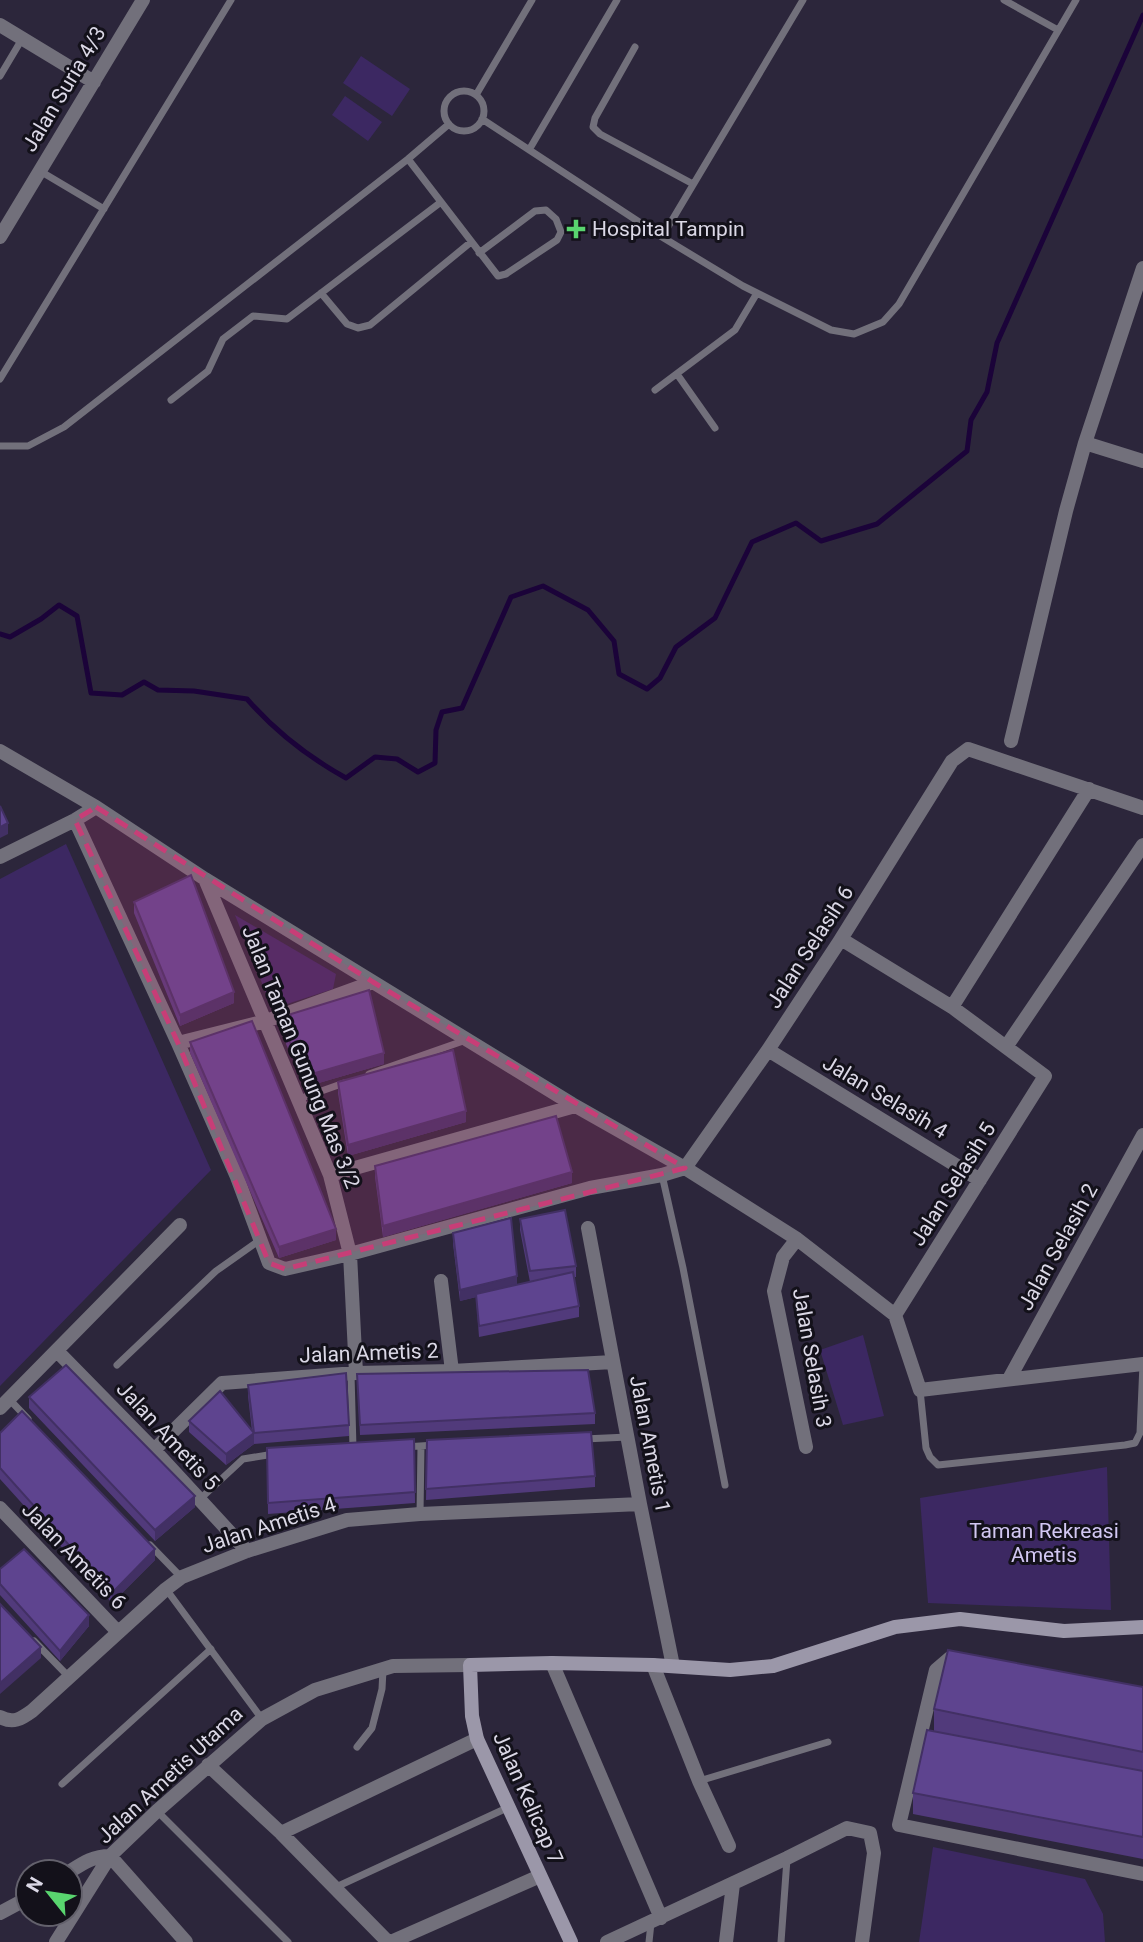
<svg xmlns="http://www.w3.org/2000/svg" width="1143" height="1942" viewBox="0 0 1143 1942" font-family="Roboto,sans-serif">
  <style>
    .green { fill: #3c2862 }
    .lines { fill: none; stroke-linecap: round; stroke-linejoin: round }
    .stream { stroke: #1b0339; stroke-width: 5 }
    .lane { stroke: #72707b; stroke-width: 7 }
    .street { stroke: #72707b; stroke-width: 14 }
    .secondary { stroke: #9b97a9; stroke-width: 14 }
    .wall { fill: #513a7b }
    .shaded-wall { fill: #423064 }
    .building { fill: #5e448f; stroke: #423064; stroke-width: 2 }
    .marked { fill: #c73e77; fill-opacity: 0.2; stroke: #c73e77; stroke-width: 5; stroke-dasharray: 14 9; stroke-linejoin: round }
    .poi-dot { fill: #59d56f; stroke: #13111a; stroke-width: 2.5 }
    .labels { text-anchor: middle; stroke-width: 6; stroke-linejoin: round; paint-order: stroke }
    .street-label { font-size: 21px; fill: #dbd8e6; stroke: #13111a }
    .poi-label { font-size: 21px; fill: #dbd8e6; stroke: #13111a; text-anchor: start }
    .park-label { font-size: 21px; fill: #d2c7f2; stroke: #13111a }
  </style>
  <rect width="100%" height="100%" fill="#2c263b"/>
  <!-- green -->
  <path class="green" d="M 361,56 L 410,89 L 392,116 L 343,83 Z
    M 345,96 L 382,122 L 368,141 L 332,115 Z
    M 66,844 L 211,1170 L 0,1386 L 0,879 Z
    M 235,915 L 336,974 L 333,989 L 281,1006 L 267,996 Z
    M 863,1335 L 884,1416 L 843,1425 L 820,1350 Z
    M 1107,1467 L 1111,1610 L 928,1603 L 920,1498 Z
    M 933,1847 L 1085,1879 L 1103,1914 L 1105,1942 L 919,1942 Z"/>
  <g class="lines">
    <!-- stream -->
    <path class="stream" d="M 0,634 L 10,637 L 41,619 L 59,605 L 77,616 L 91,693 L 122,695 L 144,682 L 158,690 L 194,691 L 247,699 C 275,731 308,757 346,778 L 375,757 L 397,759 L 418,772 L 435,763 L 436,730 L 442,712 L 462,708 L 511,597 L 543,586 L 588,610 L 614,641 L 619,674 L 647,689 L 660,678 L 676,647 L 715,618 L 752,542 L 796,523 L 821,541 L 877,524 L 967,451 L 971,420 L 987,392 L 997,343 L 1143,15"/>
    <!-- lane -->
    <path class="lane" d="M 1004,0 L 1058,30
      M 635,47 L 595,118 L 593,127 L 600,134 L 693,184
      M 0,76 L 22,39
      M444 111a20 20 0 1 1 40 0a20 20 0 1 1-40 0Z
      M 476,95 L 532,0
      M 482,119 L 662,237 L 743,286 L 831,330 L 854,334 L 883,322 L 899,304 L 1076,0
      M 529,150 L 617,0
      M 408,159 L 498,276 L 506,274 L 557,240 L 561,232 L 556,219 L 546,210 L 535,211 L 479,253
      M 40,171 L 104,209
      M 662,237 L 803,0
      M 321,293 L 347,324 L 358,328 L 370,325 L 471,242
      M 677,374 L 715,428
      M 0,379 L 231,0
      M 655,390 L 735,330 L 757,293
      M 171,400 L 208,371 L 223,339 L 253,316 L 287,319 L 441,202
      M 0,446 L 28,446 L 64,427 L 408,159 L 449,124
      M 369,1074 L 466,1040
      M 299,1099 L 344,1083
      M 662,1175 L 683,1268 L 725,1485
      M 117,1365 L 216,1271 L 260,1240
      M 351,1374 L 353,1448
      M 920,1390 L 926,1448 L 930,1457 L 938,1465 L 1125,1445 L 1135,1443 L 1140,1433 L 1143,1364
      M 9,1399 L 28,1419
      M 584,1439 L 628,1437
      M 405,1447 L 435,1445
      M 199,1500 L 243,1459 L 274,1454
      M 420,1514 L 421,1446
      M 150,1545 L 181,1577
      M 166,1589 L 262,1719
      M 34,1641 L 69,1677
      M 357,1747 L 372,1728 L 382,1689 L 383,1670
      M 699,1781 L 828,1742
      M 62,1784 L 211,1649
      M 157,1811 L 288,1942
      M 334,1888 L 509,1807
      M 649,1942 L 651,1923
      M 781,1942 L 787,1859"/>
    <!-- street -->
    <path class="street" d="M 0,25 L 94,82
      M 0,237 L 143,0
      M 1085,443 L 1143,461
      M 1011,741 L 1066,511 L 1085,443 L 1143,268
      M 0,751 L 96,807 L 205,879 L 373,982 L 572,1104 L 685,1168 L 797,1239 L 895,1315 L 920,1390 L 1143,1364
      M 75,820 L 178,1043 L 237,1177 L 269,1263 L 285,1269 L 350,1254 L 590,1188 L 662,1175 L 685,1168 L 768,1050 L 841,939 L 952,761 L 968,749 L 1143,808
      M 0,857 L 75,820 L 96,807
      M 205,879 L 330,1175 L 350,1254 L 356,1373
      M 841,939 L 952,1007 L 1045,1076 L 895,1315
      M 952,1007 L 1089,789
      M 178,1043 L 266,1021 L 373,982
      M 1006,1047 L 1143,845
      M 768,1050 L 980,1180
      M 330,1175 L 575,1106
      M 588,1228 L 640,1504 L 673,1666
      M 797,1239 L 783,1257 L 774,1291 L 806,1447
      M 441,1281 L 452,1371
      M 57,1351 L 154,1450 L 247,1551
      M 1009,1379 L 1143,1135
      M 0,1408 L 180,1225
      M 154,1450 L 222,1383 L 356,1373 L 452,1371 L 613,1362
      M 0,1508 L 118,1632
      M 959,1659 L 950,1658 L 936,1670 L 899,1825 L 1143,1874
      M 552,1663 L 661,1918
      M 653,1665 L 699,1781 L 729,1846
      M 0,1717 C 13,1724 21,1719 32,1711 L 166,1589 L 182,1577 L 247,1551 L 347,1520 L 420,1514 L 640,1504
      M 208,1765 L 281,1833 L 388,1942
      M 281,1833 L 477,1739
      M 69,1872 C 83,1863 93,1856 110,1856 L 186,1942
      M 0,1913 L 28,1898
      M 56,1942 L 110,1856 L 157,1811 L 262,1719 L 315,1690 L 393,1666 L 470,1665
      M 391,1942 L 540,1876
      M 607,1942 L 787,1858 L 847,1828 L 870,1833 L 874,1853 L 862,1942
      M 726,1942 L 733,1884"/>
    <!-- secondary -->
    <path class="secondary" d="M 571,1942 L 477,1739 L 472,1716 L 470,1665 L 552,1663 L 653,1665 L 730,1670 L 773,1666 L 895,1627 L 960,1619 L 1064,1631 L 1143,1627"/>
  </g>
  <!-- wall -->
  <path class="wall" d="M 134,902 L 234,1003 L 180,1026 L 134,913 Z
    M 286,1033 L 384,1064 L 305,1087 L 286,1044 Z
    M 190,1042 L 336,1240 L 279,1258 L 190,1053 Z
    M 338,1082 L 466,1122 L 348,1156 L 338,1093 Z
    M 375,1166 L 572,1183 L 383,1237 L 375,1177 Z
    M 520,1219 L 576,1266 L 576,1277 L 574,1277 L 579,1306 L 579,1317 L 479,1337 L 476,1297 L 460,1301 L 453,1244 L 453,1233 L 517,1285 L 530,1282 L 520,1230 Z
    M 357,1374 L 595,1413 L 595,1424 L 360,1435 Z
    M 248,1385 L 349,1425 L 349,1436 L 254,1444 L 226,1465 L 189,1432 L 189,1421 L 252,1431 L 248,1396 Z
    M 29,1397 L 195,1507 L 155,1541 L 29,1408 Z
    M 0,1433 L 155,1560 L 112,1603 L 0,1479 Z
    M 414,1439 L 415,1503 L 268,1514 L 267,1448 Z
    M 427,1440 L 595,1476 L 595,1487 L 426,1500 Z
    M 0,1569 L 89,1626 L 60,1661 L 0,1595 Z
    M 1143,1687 L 1143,1859 L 913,1814 L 913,1793 L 977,1740 L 934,1731 L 934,1709 Z"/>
  <!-- shaded-wall -->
  <path class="shaded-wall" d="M 8,823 L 8,834 L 0,838 L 0,827 Z
    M 234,992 L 234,1003 L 180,1026 L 180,1015 Z
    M 384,1053 L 384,1064 L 305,1087 L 305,1076 Z
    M 466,1111 L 466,1122 L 348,1156 L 348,1145 Z
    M 572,1172 L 572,1183 L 383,1237 L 383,1226 Z
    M 336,1229 L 336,1240 L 279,1258 L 279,1247 Z
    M 517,1276 L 517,1287 L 460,1301 L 460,1290 Z
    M 254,1433 L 254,1444 L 226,1465 L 226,1454 Z
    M 195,1496 L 195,1507 L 155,1541 L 155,1530 Z
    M 155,1549 L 155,1560 L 112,1603 L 112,1593 Z
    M 89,1615 L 89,1626 L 60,1661 L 60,1651 Z
    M 41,1647 L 41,1658 L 0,1694 L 0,1683 Z"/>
  <!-- building -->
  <path class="building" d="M 0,806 L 8,823 L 0,827 Z
    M 191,875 L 234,992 L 180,1015 L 134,902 Z
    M 369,990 L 384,1053 L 305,1076 L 286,1033 L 291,1014 Z
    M 252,1021 L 336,1229 L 279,1247 L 190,1042 Z
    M 453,1050 L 466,1111 L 348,1145 L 338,1082 Z
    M 556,1116 L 572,1172 L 383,1226 L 375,1166 Z
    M 565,1210 L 576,1266 L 530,1271 L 520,1219 Z
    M 511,1218 L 517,1276 L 460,1290 L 453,1233 Z
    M 573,1272 L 579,1306 L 479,1326 L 476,1294 Z
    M 66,1365 L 195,1496 L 155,1530 L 29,1397 Z
    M 588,1370 L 595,1413 L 360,1425 L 357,1374 Z
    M 346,1373 L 349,1425 L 254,1433 L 248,1385 Z
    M 220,1391 L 254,1433 L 226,1454 L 189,1421 Z
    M 22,1411 L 155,1549 L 112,1593 L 0,1468 L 0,1433 Z
    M 591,1432 L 595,1476 L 426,1489 L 427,1440 Z
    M 414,1439 L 415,1492 L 268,1503 L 267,1448 Z
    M 24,1549 L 89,1615 L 60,1651 L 0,1584 L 0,1569 Z
    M 0,1604 L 41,1647 L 0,1683 Z
    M 948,1650 L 1143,1687 L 1143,1752 L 934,1709 Z
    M 927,1730 L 1143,1771 L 1143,1837 L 913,1793 Z"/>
  <!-- marked area -->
  <path class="marked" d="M 96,807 L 373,982 L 685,1168 L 285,1269 L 269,1263 L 178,1043 L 75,820 Z"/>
  <!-- markers -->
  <path class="poi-dot" d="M572.5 218.5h7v7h7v7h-7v7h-7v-7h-7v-7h7z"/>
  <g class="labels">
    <!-- street labels -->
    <g class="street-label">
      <text transform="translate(64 89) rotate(-59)" y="7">Jalan Suria 4/3</text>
      <text transform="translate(810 947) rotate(-57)" y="7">Jalan Selasih 6</text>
      <text transform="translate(301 1057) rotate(68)" y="7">Jalan Taman Gunung Mas 3/2</text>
      <text transform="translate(885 1097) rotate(31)" y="7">Jalan Selasih 4</text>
      <text transform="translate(953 1184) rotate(-58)" y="7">Jalan Selasih 5</text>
      <text transform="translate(1058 1247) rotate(-61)" y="7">Jalan Selasih 2</text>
      <text transform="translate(369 1353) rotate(-2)" y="7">Jalan Ametis 2</text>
      <text transform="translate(812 1358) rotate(80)" y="7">Jalan Selasih 3</text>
      <text transform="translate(168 1436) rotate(47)" y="7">Jalan Ametis 5</text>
      <text transform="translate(650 1444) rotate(79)" y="7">Jalan Ametis 1</text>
      <text transform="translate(269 1525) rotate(-18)" y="7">Jalan Ametis 4</text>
      <text transform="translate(74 1556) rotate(46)" y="7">Jalan Ametis 6</text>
      <text transform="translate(170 1775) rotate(-43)" y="7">Jalan Ametis Utama</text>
      <text transform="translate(528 1798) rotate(66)" y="7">Jalan Kelicap 7</text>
    </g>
    <!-- poi labels -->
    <g class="poi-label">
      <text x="592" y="236">Hospital Tampin</text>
    </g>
    <!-- park labels -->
    <g class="park-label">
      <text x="1044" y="1538">Taman Rekreasi<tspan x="1044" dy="24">Ametis</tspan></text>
    </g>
  </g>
  <!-- north arrow -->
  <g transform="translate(49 1893) rotate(300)"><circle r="33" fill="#13111a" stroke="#63616c" stroke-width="2"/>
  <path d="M0-5L12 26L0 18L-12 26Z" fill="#59d56f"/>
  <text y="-10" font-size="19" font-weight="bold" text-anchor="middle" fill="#dbd8e6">N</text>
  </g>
</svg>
